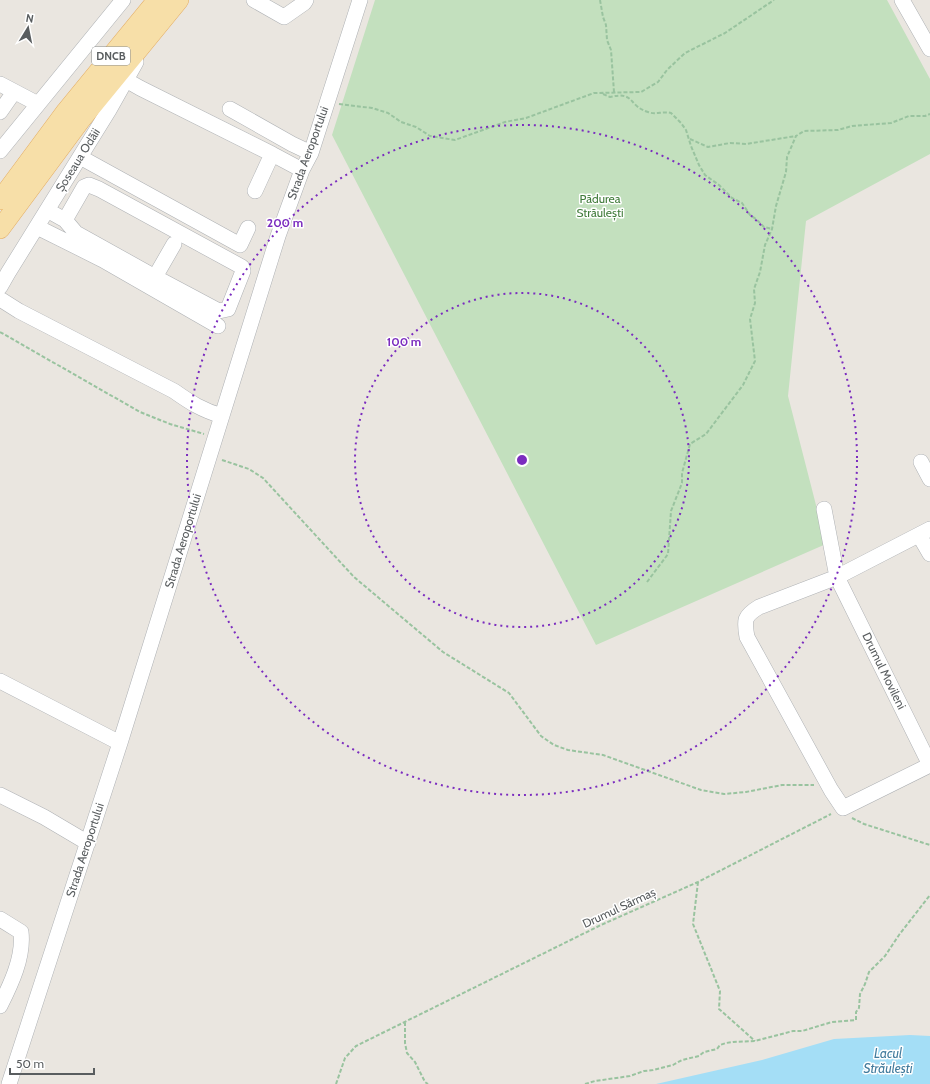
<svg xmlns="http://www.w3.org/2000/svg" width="930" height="1084" viewBox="0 0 930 1084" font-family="Cabin,sans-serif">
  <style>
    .green { fill: #c3e0be }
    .water { fill: #a4def6 }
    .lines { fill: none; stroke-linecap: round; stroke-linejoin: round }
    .minor-casing { stroke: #aeb1b4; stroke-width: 16 }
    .major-casing { stroke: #e3ab60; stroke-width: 20 }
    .path { stroke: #99c39f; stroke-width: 2; stroke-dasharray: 4 2; stroke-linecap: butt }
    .minor { stroke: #fff; stroke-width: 15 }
    .major { stroke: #f7dfa8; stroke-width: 19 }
    .ring { fill: none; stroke: #7b2cbf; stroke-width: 2; stroke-dasharray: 2 4 }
    .labels { text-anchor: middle; stroke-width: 3; stroke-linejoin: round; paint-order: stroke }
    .shield { fill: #fff; stroke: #8b8e8f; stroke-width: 1 }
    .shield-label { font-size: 11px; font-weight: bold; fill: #595d5f }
    .street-label { font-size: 12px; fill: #595d5f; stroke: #fff }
    .park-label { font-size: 12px; fill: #417c3b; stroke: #fff }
    .water-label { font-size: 13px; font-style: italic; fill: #417b9d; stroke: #fff }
    .centre { fill: #7b2cbf; stroke: #fff; stroke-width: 2 }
    .ring-label { font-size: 12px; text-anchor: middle; font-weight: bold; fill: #7b2cbf; stroke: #fff; stroke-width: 3; stroke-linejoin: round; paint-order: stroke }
  </style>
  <rect width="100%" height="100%" fill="#eae6e0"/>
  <!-- green -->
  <path class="green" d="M 375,0 L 887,0 L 930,79 L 930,154 L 806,221 L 788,396 L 826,544 L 596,645 L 332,135 Z"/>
  <!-- water -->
  <path class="water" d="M 910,1035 L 930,1036 L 930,1084 L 656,1084 L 762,1060 L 834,1039 Z"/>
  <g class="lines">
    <!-- minor casing -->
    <g class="minor-casing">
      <path id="minor" d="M 254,0 L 284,17 L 304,3 L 306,0
        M 902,0 L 930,49
        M 126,80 L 140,88 L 272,154 L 255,191
        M 0,84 L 38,104
        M 230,109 L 292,144 L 311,153
        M 0,112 L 14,92
        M 0,151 L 123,0
        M 272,154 L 302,170
        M 80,157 L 240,245 L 248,228
        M 47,210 L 65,220 L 76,233 L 155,277 L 219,311 L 228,309 L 243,271 L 242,267 L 99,189 L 89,185 L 84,187 L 65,220
        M 37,227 L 103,260 L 218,326
        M 155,277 L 174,244
        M 0,287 L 8,273 L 109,110 L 136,62
        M 0,299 L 19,311 L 174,391 C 191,403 202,410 222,416
        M 921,462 L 930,479
        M 824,509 L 837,577 L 930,765
        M 930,529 L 837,577 L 759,607 C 744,616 744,620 747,637 L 831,790 L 843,808 L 930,765
        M 919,535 L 930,554
        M 0,681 L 120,743
        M 0,795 L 44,817 L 88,843
        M 0,919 L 21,932 C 24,957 11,984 0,1006
        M 9,1084 L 120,743 L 278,236 L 302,170 L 311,153 L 360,0"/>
    </g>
    <!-- major casing -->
    <g class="major-casing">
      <path id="major" d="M 0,200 L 66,111 L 157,0
        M 0,229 L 80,121 L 179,0"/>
    </g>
    <!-- path -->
    <path class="path" d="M 600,0 L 603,17 L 606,25 L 607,40 L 611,50 L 614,92
      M 603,94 L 610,97 C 635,91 628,106 648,112 C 655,115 663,111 671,113 L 681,123 L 686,130 L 691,146 L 699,165 L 705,175 L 719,185 L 732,198 L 742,203 L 750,215 L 756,219 L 764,227 L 772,229
      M 339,104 L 372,108 L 388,113 L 401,122 L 416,127 L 430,136 L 455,140 L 505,122 L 526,118 L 594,93 L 641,92 L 658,82 L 667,70 L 685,53 L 725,33 L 774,0
      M 690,139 L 708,147 L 730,143 L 746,144 L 796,136
      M 0,332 L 140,412 L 170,424 L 204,434
      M 222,460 L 249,469 L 263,478 L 354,577 L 443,652 L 509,693 L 541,736 L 554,745 L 568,750 L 603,755 L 701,790 L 724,794 L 746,792 L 782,785 L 814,785
      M 647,582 L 668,554 L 671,511 L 682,483 L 682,473 L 690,444 L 706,434 L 743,385 L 755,361 L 750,319 L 755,303 L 754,289 L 760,272 L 765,245 L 772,229 L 776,206 L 786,172 L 787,157 L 796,136 L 804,131 L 838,130 L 852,126 L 891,123 L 909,116 L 925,116 L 930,114
      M 852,818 L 864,824 L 930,845
      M 698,882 L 693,924 L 720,991 L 719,1009 L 755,1041
      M 405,1022 L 405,1043 L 407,1053 L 415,1062 L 425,1082 L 428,1084
      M 336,1084 L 345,1058 L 356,1046 L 601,925 L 698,882 L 831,814
      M 585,1084 L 595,1081 L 630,1076 L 644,1071 L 653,1070 L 673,1065 L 682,1060 L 699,1056 L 704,1052 L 717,1049 L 720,1045 L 726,1043 L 733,1042 L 755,1041 L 793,1031 L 802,1031 L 832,1022 L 856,1020 L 856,1012 L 859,1008 L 860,994 L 865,984 L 869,972 L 885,956 L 899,935 L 930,895"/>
    <!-- minor -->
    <use href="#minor" class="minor"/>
    <!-- major -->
    <use href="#major" class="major"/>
  </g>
  <!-- distance rings -->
  <g class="ring">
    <circle cx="522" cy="460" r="167"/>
    <circle cx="522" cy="460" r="335"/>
  </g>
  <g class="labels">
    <!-- shield labels -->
    <rect class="shield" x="92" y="47" width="38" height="18" rx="3"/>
    <g class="shield-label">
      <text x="111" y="60">DNCB</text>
    </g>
    <!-- street labels -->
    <g class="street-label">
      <text transform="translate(308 153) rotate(-70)" y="4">Strada Aeroportului</text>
      <text transform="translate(78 160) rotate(-58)" y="4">Șoseaua Odăii</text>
      <text transform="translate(183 541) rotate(-73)" y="4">Strada Aeroportului</text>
      <text transform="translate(884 671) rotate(64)" y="4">Drumul Movileni</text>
      <text transform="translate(85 850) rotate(-72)" y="4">Strada Aeroportului</text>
      <text transform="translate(619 908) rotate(-25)" y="4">Drumul Sărmaș</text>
    </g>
    <!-- park labels -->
    <g class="park-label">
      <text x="600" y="203">Pădurea<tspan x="600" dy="14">Străulești</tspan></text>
    </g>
    <!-- water labels -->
    <g class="water-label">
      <text x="888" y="1058">Lacul<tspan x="888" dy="15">Străulești</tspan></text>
    </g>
  </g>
  <circle cx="522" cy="460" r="6" class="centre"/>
  <g class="ring-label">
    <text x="285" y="227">200 m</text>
    <text x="404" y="346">100 m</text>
  </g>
  <!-- north arrow -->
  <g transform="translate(28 28) rotate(10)" stroke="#ffffff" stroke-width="3" paint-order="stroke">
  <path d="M0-3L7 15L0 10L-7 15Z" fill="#595d5f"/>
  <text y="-6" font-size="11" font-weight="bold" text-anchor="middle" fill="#595d5f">N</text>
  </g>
  <!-- scale -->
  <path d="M10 1068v6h84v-6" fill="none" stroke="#595d5f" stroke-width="2"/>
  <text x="16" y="1068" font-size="12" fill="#595d5f" stroke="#ffffff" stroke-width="3" paint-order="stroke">50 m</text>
</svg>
